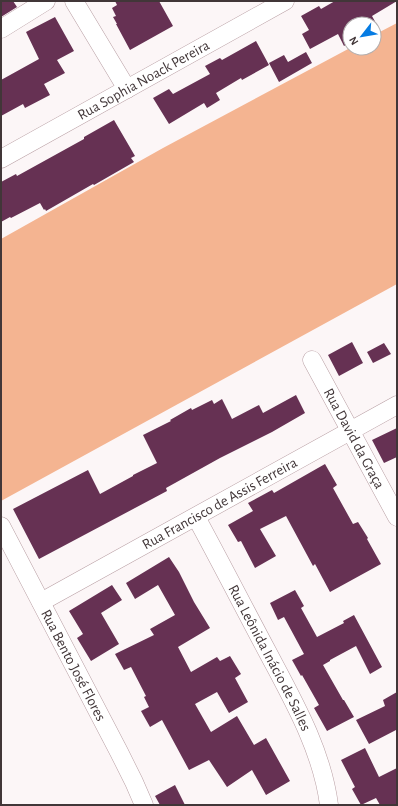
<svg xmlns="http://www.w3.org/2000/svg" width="398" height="806" viewBox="0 0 398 806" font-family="'Alegreya Sans',sans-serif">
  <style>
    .forest { fill: #f4b491 }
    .building { fill: #663153 }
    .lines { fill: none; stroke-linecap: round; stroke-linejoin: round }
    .minor-casing { stroke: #b89ea3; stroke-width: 19 }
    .minor { stroke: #fff; stroke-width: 18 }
    .labels { text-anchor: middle; stroke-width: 4; stroke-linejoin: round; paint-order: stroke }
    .street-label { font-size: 15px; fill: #413638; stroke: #fff }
  </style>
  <rect width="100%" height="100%" fill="#fcf6f7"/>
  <!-- forest -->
  <path class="forest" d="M 397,23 L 397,284 L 1,501 L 1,239 L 163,148 L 350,48 L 374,48 L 374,35 Z"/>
  <!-- building -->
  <path class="building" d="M 1,1 L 13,1 L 17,7 L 1,17 Z
    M 115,1 L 159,1 L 173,26 L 130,50 L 116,24 L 117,24 L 113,17 L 116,16 L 112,8 L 117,5 Z
    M 335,1 L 397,1 L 372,16 L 378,27 L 374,29 L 374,24 L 350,24 L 350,42 L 344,46 L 338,34 L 310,49 L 302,34 L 309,30 L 301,16 L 319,6 L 321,9 Z
    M 55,17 L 74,51 L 57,60 L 65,73 L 44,84 L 50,95 L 25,108 L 23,104 L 1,116 L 1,80 L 39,59 L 26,32 Z
    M 256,41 L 269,65 L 242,80 L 241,78 L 216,93 L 220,100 L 207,108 L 204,103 L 169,124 L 153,98 L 169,89 L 173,94 L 210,74 L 205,66 L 220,58 L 222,60 Z
    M 306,52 L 312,63 L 279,82 L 269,63 L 284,55 L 288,62 Z
    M 114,120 L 135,156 L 131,158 L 134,162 L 94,185 L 93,184 L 46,211 L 45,209 L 44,210 L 40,203 L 11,218 L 10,217 L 1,222 L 1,182 L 16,174 L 17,176 L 84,139 L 84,137 Z
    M 352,342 L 363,363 L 339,376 L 328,355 Z
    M 384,343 L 391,354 L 373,363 L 367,352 Z
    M 296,395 L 305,413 L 272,432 L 220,458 L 166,488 L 167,491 L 39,559 L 13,509 L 88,470 L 100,494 L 133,476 L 133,475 L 157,463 L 143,435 L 171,421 L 170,420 L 191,408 L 192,410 L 212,400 L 214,404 L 222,399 L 232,419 L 259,405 L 263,413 Z
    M 397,428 L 397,457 L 384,463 L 372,440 Z
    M 325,464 L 337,485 L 333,488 L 353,524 L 358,522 L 368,538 L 367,539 L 381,564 L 330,592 L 315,564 L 313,566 L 286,516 L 260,529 L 276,556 L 255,568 L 241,541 L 238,542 L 228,525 L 253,511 L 248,503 L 272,490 L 274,493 Z
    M 169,557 L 179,572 L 194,602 L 210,628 L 178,647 L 191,672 L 217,657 L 220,661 L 230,656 L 241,674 L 235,678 L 248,702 L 229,713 L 217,692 L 195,704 L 211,732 L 237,716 L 254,745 L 266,738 L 290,781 L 266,795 L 252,770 L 227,787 L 209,760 L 189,770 L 162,720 L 150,727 L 141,711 L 149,707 L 144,697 L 146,696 L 131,667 L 124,670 L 115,654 L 154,635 L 150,629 L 175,615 L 158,585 L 135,599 L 126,583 Z
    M 112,585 L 122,600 L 101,613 L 119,644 L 91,661 L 77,638 L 83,634 L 69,611 Z
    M 295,590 L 304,606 L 301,608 L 317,637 L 344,623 L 343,621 L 354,615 L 382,667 L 370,674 L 356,646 L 330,660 L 330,661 L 323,665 L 343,700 L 344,700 L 354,717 L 327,731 L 314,708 L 319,705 L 302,675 L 301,676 L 292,660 L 304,654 L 284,617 L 278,620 L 270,603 Z
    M 397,692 L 397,732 L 396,730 L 369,744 L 356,720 L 385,706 L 383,700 Z
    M 365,748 L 379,777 L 397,768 L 397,805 L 380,805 L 376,798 L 361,805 L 352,789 L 355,787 L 341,760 Z
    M 175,785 L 185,805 L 160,805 L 155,796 Z"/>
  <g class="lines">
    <!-- minor casing -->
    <g class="minor-casing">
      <g id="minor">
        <path d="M 74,1 L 127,89"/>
        <path d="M 1,29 L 46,1"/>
        <path id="s1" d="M 1,159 L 285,1"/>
        <path id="s2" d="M 312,360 L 397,517"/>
        <path id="s3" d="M 196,517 C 220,561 243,606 267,651 C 293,700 322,750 329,805"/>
        <path id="s4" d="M 1,526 L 119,752 L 134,782 L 144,805"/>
        <path id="s5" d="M 41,602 L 397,405"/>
      </g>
    </g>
    <!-- minor -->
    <use href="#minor" class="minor"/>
  </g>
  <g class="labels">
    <!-- street labels -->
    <g class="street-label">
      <text dy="5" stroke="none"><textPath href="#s1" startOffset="163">Rua Sophia Noack Pereira</textPath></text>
      <text dy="5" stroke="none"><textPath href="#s2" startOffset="89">Rua David da Graça</textPath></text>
      <text dy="5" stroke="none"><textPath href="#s5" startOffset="204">Rua Francisco de Assis Ferreira</textPath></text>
      <text dy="5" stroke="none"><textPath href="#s3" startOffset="159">Rua Leônida Inácio de Salles</textPath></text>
      <text dy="5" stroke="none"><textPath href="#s4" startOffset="157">Rua Bento José Flores</textPath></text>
    </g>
  </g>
  <!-- border -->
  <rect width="398" height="806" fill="none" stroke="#413638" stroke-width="4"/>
  <!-- north arrow -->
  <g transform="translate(362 36) rotate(239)"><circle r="19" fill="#ffffff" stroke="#b3afaf"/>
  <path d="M0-3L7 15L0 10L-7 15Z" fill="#067ce3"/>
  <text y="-6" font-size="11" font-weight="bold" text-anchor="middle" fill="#413638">N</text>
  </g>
</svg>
